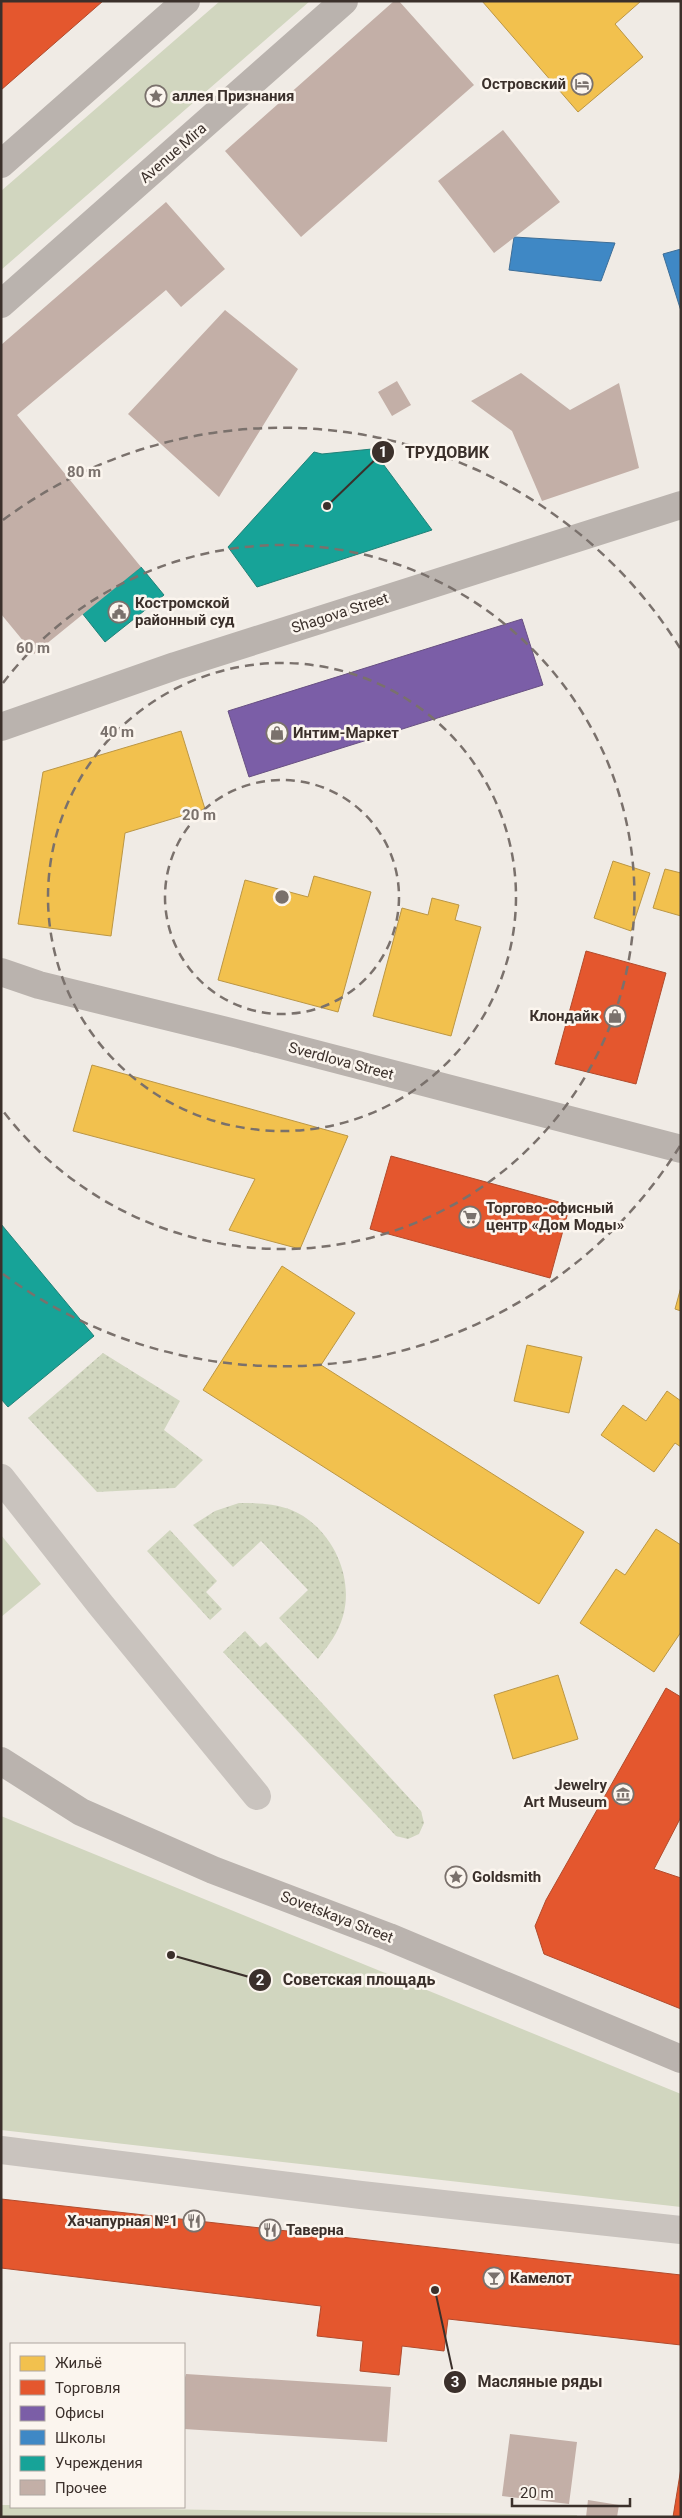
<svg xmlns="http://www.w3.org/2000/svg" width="682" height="2518" viewBox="0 0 682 2518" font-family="Roboto,sans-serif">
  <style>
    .grass { fill: url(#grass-dots) }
    .park { fill: #d1d6bf }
    .homes { fill: #f2c14e; stroke: #bb9644 }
    .shops { fill: #e4572e; stroke: #b14b2d }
    .offices { fill: #7b5ea7; stroke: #685082 }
    .schools { fill: #3f88c5; stroke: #3e6e97 }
    .public { fill: #17a398; stroke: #228077 }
    .building { fill: #c3afa7 }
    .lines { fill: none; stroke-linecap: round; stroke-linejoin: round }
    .street { stroke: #c9c3be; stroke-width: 28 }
    .secondary { stroke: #bab3ae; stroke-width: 28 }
    .ring { fill: none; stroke: #7a716c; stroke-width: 2.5; stroke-dasharray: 9 6 }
    .labels { text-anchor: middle; stroke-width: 5; stroke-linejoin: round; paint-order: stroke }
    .poi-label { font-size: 15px; font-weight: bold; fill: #3b302b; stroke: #fbf5ee; text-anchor: start }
    .street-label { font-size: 15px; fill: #3b302b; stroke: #fbf5ee }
    .centre { fill: #7a716c; stroke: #fbf5ee; stroke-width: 2.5 }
    .ring-label { font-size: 15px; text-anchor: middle; font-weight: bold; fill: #7a716c; stroke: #fbf5ee; stroke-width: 5; stroke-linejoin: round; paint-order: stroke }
    .leader { fill: none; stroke: #3b302b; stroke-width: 2 }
    .callout-dot { fill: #3b302b; stroke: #fbf5ee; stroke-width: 2 }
    .mark-label { font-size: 15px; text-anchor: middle; font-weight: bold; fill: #fff }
    .callout-label { font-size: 16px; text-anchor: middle; font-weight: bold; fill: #3b302b; stroke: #fbf5ee; stroke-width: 5; stroke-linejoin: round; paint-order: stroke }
  </style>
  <defs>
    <pattern id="grass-dots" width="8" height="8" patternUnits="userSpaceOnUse" patternTransform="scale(1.25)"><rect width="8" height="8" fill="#d1d6bf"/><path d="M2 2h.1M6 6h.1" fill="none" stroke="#b4b8a4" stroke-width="1.8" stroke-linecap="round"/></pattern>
  </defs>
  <rect width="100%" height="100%" fill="#f0ebe5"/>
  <!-- grass -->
  <path class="grass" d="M 103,1353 L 180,1401 L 164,1430 L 203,1460 L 175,1488 L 97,1492 L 28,1418 Z
    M 239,1503 C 256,1503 272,1503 289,1509 C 329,1524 355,1574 343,1616 C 338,1633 329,1645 318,1659 L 279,1618 L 308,1590 L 261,1541 L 233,1567 L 193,1525 L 215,1511 Z
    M 170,1530 L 217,1581 L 206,1592 L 222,1609 L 210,1620 L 147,1551 Z
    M 245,1631 L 260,1647 L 266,1642 L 421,1811 L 424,1823 L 419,1834 L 408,1839 L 396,1836 L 223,1652 Z"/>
  <!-- park -->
  <path class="park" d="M 220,1 L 310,1 L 1,270 L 1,191 Z
    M 1,1535 L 41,1584 L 1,1617 Z
    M 1,1816 L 681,2094 L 681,2207 L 1,2130 Z
    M 1,2505 L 11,2505 L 11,2507 L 577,2515 L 577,2517 L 1,2517 Z"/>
  <!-- homes -->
  <path class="homes" d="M 482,1 L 641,1 L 615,24 L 643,57 L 578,112 Z
    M 181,731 L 205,809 L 125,833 L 111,936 L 18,924 L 43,772 Z
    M 613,861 L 650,873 L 631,931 L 594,918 Z
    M 665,869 L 681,873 L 681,916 L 653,908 Z
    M 314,876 L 371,892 L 338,1012 L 218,980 L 245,880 L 308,897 Z
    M 432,898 L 459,905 L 455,920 L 481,927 L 451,1036 L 373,1016 L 402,908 L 428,915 Z
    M 92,1065 L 348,1136 L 300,1249 L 229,1230 L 255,1179 L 73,1131 Z
    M 282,1266 L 355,1313 L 321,1365 L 584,1532 L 539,1604 L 203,1390 Z
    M 681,1287 L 681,1311 L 675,1309 Z
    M 527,1345 L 582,1357 L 569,1413 L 514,1401 Z
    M 667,1391 L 681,1401 L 681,1447 L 675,1443 L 654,1472 L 601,1435 L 623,1405 L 646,1421 Z
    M 656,1529 L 681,1545 L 681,1632 L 654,1672 L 580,1623 L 616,1569 L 625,1575 Z
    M 558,1675 L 578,1739 L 513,1759 L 494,1695 Z"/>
  <!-- shops -->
  <path class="shops" d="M 1,1 L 103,1 L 1,90 Z
    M 586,951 L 666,973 L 636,1084 L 555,1064 Z
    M 391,1156 L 570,1205 L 550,1278 L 370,1229 Z
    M 666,1688 L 681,1697 L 681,1817 L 654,1869 L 681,1878 L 681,2009 L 544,1954 L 535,1926 L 546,1900 Z
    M 1,2199 L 681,2275 L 681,2345 L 448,2319 L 444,2351 L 402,2346 L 399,2375 L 360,2371 L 363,2341 L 317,2336 L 321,2306 L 1,2268 Z
    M 681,2468 L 681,2517 L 673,2517 Z"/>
  <!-- offices -->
  <path class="offices" d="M 522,619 L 543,685 L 249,777 L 228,711 Z"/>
  <!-- schools -->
  <path class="schools" d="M 514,237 L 615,243 L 601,281 L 509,270 Z
    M 681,249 L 681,311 L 663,254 Z"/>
  <!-- public -->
  <path class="public" d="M 372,449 L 432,530 L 257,587 L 228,547 L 314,452 L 322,454 Z
    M 141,567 L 164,595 L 105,642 L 82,613 Z
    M 1,1224 L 94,1336 L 8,1407 L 1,1399 Z"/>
  <!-- building -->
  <path class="building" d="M 394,1 L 399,1 L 474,85 L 301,237 L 225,151 Z
    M 503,130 L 560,202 L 494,253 L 438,181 Z
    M 166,202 L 225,269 L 181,307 L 166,290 L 17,415 L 141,567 L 34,654 L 1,614 L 1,345 Z
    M 225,310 L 298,369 L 219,497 L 128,414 Z
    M 521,373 L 570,410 L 619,383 L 639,468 L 542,501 L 512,431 L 471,401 Z
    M 397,381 L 411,405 L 392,416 L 378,392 Z
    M 186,2374 L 391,2387 L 387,2442 L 184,2429 L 184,2381 Z
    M 510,2434 L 577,2442 L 569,2504 L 502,2496 Z
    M 588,2500 L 619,2505 L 617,2517 L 586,2517 Z"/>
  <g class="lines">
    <!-- street -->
    <path class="street" d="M 1,1478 L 100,1604 L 257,1796
      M 1,2150 L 361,2195 L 681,2230"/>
    <!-- secondary -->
    <path class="secondary" d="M 1,164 L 186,1
      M 1,304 L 344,1
      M 1,727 L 175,666 L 681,505
      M 1,972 L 39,985 L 239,1034 L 681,1149
      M 1,1761 L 81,1812 L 213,1870 L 389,1937 L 681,2059"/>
  </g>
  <!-- distance rings -->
  <g class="ring">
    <circle cx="282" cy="897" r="117"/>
    <circle cx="282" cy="897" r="234"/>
    <path d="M3 683A352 352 0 1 1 3 1111"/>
    <path d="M680 1146A469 469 0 0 1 3 1274M3 520A469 469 0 0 1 680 648"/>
  </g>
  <!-- icons -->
  <defs>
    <g id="hotel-ring" transform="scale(1.125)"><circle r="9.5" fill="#fbf5ee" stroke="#7a716c" stroke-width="1.5"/><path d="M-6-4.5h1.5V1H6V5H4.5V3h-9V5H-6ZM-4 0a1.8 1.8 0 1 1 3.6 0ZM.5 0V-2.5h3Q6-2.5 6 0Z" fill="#7a716c"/></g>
    <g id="sight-ring" transform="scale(1.125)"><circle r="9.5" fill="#fbf5ee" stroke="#7a716c" stroke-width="1.5"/><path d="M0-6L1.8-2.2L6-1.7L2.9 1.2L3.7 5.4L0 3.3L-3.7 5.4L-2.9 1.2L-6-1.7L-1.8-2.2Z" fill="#7a716c"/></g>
    <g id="civic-ring" transform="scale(1.125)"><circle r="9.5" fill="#fbf5ee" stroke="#7a716c" stroke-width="1.5"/><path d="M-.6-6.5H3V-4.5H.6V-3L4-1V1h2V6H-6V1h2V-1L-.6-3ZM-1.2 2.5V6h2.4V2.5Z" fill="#7a716c"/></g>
    <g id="shop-ring" transform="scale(1.125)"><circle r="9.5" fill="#fbf5ee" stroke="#7a716c" stroke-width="1.5"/><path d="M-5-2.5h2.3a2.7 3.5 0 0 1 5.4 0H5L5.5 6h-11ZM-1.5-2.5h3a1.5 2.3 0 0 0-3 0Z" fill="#7a716c"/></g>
    <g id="supermarket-ring" transform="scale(1.125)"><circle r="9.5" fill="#fbf5ee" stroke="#7a716c" stroke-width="1.5"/><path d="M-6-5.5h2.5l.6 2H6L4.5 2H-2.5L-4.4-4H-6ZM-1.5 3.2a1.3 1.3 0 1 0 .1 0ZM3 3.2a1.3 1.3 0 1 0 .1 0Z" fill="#7a716c"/></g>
    <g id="museum-ring" transform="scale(1.125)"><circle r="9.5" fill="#fbf5ee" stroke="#7a716c" stroke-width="1.5"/><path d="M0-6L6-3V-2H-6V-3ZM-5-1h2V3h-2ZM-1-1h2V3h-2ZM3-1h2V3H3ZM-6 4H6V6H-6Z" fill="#7a716c"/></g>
    <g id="restaurant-ring" transform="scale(1.125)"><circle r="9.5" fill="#fbf5ee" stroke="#7a716c" stroke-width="1.5"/><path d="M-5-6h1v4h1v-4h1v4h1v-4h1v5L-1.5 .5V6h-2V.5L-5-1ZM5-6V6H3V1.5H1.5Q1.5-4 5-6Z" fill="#7a716c"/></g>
    <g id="bar-ring" transform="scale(1.125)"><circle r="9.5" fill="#fbf5ee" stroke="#7a716c" stroke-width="1.5"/><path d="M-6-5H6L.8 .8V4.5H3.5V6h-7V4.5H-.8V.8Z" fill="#7a716c"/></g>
  </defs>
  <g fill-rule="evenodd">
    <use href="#hotel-ring" x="582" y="84"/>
    <use href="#sight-ring" x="156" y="96"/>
    <use href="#civic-ring" x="119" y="612"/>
    <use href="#shop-ring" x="277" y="733"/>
    <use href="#shop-ring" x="615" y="1016"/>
    <use href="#supermarket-ring" x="470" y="1217"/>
    <use href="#museum-ring" x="623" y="1794"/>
    <use href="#sight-ring" x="456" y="1877"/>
    <use href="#restaurant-ring" x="194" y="2221"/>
    <use href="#restaurant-ring" x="270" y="2230"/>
    <use href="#bar-ring" x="494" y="2278"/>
  </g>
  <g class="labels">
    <!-- poi labels -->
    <g class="poi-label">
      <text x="566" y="89" text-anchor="end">Островский</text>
      <text x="172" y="101">аллея Признания</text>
      <text x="135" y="608">Костромской<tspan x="135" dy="17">районный суд</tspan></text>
      <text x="293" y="738">Интим-Маркет</text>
      <text x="599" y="1021" text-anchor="end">Клондайк</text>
      <text x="486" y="1213">Торгово-офисный<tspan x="486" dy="17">центр «Дом Моды»</tspan></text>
      <text x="607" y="1790" text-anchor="end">Jewelry<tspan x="607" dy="17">Art Museum</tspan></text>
      <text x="472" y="1882">Goldsmith</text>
      <text x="178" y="2226" text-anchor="end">Хачапурная №1</text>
      <text x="286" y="2235">Таверна</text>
      <text x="510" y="2283">Камелот</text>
    </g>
    <!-- street labels -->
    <g class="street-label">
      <text transform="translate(173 153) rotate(-41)" y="5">Avenue Mira</text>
      <text transform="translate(340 613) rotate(-18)" y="5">Shagova Street</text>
      <text transform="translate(341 1061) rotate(15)" y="5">Sverdlova Street</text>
      <text transform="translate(337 1917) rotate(21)" y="5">Sovetskaya Street</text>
    </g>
  </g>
  <circle cx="282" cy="897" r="8" class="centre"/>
  <g class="ring-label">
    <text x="84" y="477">80 m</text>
    <text x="33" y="653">60 m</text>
    <text x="117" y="737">40 m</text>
    <text x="199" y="820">20 m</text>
  </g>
  <!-- callouts -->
  <path class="leader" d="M327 506L383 452M171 1955L260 1980M435 2290L455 2382"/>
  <g class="callout-dot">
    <circle cx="327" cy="506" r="5"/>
    <circle cx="171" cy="1955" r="5"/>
    <circle cx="435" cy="2290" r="5"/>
    <circle cx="383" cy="452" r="12"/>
    <circle cx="260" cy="1980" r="12"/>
    <circle cx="455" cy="2382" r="12"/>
  </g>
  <g class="mark-label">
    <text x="383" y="457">1</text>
    <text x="260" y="1985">2</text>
    <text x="455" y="2387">3</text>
  </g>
  <g class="callout-label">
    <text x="447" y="458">ТРУДОВИК</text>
    <text x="359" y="1985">Советская площадь</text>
    <text x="540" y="2387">Масляные ряды</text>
  </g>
  <!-- border -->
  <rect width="682" height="2518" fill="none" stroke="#3b302b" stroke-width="5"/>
  <!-- legend -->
  <rect x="10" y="2343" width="175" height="165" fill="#fbf5ee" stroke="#aea6a0"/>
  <rect x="20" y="2356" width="25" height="15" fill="#f2c14e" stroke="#aea6a0"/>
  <text x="55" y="2368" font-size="15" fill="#3b302b">Жильё</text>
  <rect x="20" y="2380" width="25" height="15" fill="#e4572e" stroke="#aea6a0"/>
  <text x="55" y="2393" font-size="15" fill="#3b302b">Торговля</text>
  <rect x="20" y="2406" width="25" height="15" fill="#7b5ea7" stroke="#aea6a0"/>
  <text x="55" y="2418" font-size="15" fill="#3b302b">Офисы</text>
  <rect x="20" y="2430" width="25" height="15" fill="#3f88c5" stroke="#aea6a0"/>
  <text x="55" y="2443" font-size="15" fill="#3b302b">Школы</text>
  <rect x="20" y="2456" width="25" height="15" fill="#17a398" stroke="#aea6a0"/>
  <text x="55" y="2468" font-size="15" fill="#3b302b">Учреждения</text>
  <rect x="20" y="2480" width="25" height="15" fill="#c3afa7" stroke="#aea6a0"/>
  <text x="55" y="2493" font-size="15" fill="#3b302b">Прочее</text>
  <!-- scale -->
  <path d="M512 2498v8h118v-8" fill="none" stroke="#3b302b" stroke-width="2.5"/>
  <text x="520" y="2498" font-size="15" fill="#3b302b" stroke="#fbf5ee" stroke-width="4" paint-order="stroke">20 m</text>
</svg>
